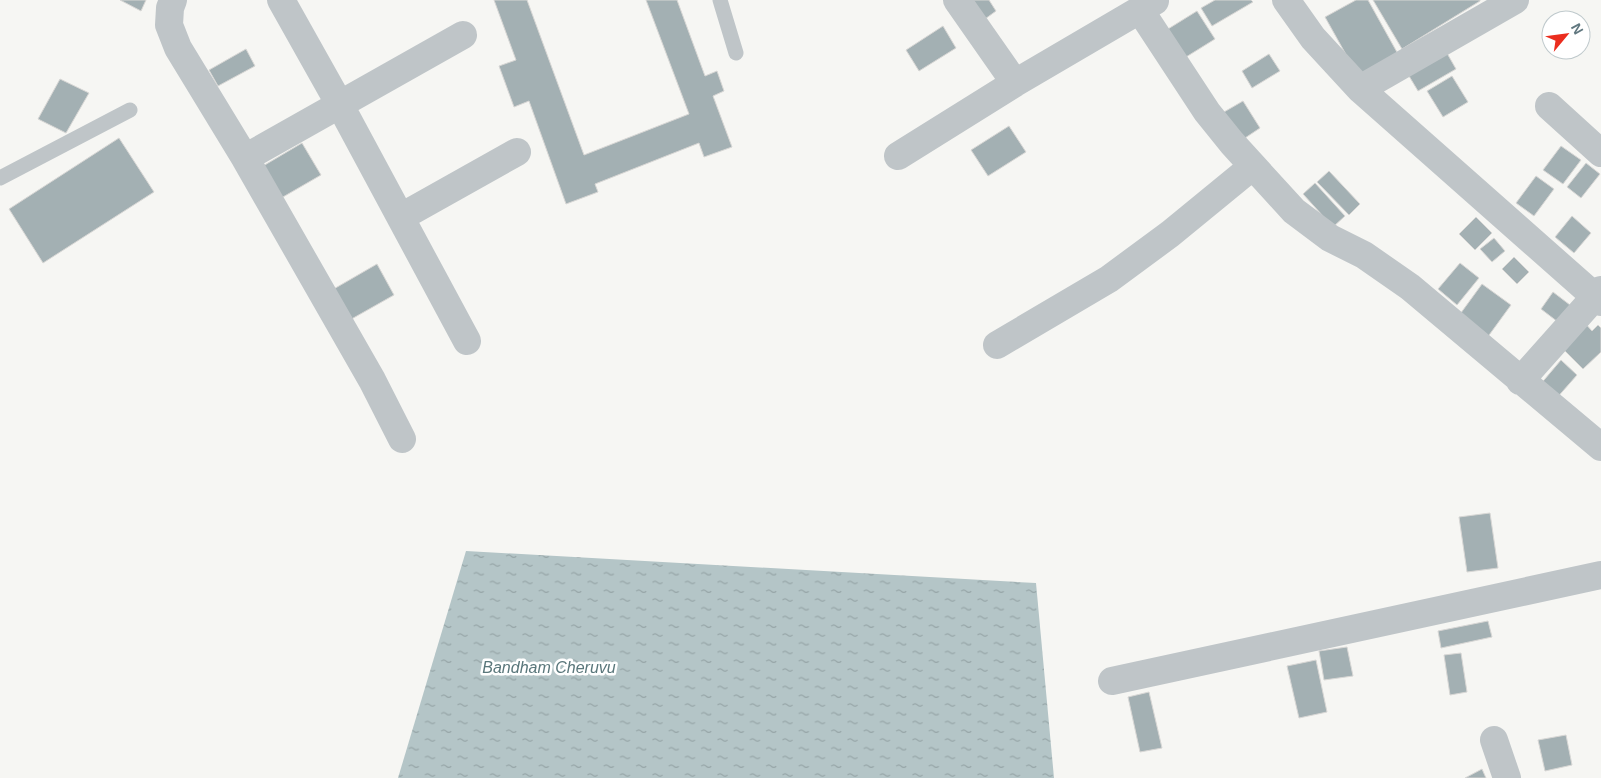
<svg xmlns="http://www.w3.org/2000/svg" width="1601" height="778" viewBox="0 0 1601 778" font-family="Helvetica,sans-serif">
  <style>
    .water { fill: url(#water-ripples) }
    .building { fill: #a3b0b3; stroke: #d8d7d5 }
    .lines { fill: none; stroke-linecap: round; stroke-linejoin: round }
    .lane { stroke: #bfc5c8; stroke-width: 15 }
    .street { stroke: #bfc5c8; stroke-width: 28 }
    .labels { text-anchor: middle; stroke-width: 5; stroke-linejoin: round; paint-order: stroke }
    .water-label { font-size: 16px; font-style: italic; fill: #5a777b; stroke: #fff }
  </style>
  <defs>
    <pattern id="water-ripples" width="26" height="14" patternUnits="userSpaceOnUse" patternTransform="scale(1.25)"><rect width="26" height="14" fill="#b4c5c7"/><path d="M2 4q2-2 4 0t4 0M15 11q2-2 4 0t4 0" fill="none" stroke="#96a5a7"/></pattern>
  </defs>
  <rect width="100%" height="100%" fill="#f6f6f3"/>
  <!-- water -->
  <path class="water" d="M 466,551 L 1036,583 L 1054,778 L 398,778 Z"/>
  <!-- building -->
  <path class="building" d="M 120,0 L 146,0 L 141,11 Z
    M 494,0 L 527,0 L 584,155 L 689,114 L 646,0 L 677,0 L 705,76 L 717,71 L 724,91 L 713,96 L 732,147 L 704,157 L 699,143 L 595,184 L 598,192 L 566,204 L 529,101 L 514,107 L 499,66 L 516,60 Z
    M 973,0 L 989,0 L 996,11 L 985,19 Z
    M 1215,0 L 1251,0 L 1253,2 L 1212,26 L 1201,8 Z
    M 1356,0 L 1368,0 L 1398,54 L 1358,76 L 1325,17 Z
    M 1373,0 L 1480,0 L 1480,1 L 1402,49 Z
    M 1197,11 L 1215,39 L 1186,57 L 1168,29 Z
    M 943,26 L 956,48 L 919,71 L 906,50 Z
    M 1444,48 L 1456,69 L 1418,91 L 1406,71 Z
    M 246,49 L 255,66 L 218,86 L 209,70 Z
    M 1269,54 L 1280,71 L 1252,88 L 1242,71 Z
    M 1452,76 L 1468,102 L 1443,117 L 1427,91 Z
    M 60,79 L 89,93 L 66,133 L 38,119 Z
    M 1243,101 L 1260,128 L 1242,140 L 1224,112 Z
    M 1009,126 L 1026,152 L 988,176 L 971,150 Z
    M 119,138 L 154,192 L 43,263 L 9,209 Z
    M 302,143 L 321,175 L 276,201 L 258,169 Z
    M 1561,146 L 1581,160 L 1563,184 L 1543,170 Z
    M 1586,163 L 1600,174 L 1581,198 L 1567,187 Z
    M 1329,171 L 1360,204 L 1349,215 L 1317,182 Z
    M 1536,176 L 1554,189 L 1534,216 L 1516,203 Z
    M 1315,183 L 1345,216 L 1333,227 L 1303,194 Z
    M 1572,216 L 1591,233 L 1574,253 L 1555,237 Z
    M 1476,217 L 1492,233 L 1475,250 L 1459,234 Z
    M 1494,238 L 1505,251 L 1492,262 L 1480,249 Z
    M 1514,257 L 1529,272 L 1517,284 L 1502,269 Z
    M 1460,263 L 1479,278 L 1457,305 L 1438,289 Z
    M 377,264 L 394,295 L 348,321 L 332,290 Z
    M 1482,284 L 1511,305 L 1484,342 L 1455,321 Z
    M 1553,292 L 1570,305 L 1558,322 L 1541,309 Z
    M 1584,322 L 1592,331 L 1598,325 L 1601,328 L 1601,352 L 1583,369 L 1560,346 Z
    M 1561,360 L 1577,375 L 1555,400 L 1539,386 Z
    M 1490,513 L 1498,568 L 1467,572 L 1459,517 Z
    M 1488,621 L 1492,637 L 1441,648 L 1438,631 Z
    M 1347,647 L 1353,676 L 1324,680 L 1319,651 Z
    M 1461,653 L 1467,692 L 1450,695 L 1444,655 Z
    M 1316,660 L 1327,712 L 1299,718 L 1287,666 Z
    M 1149,692 L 1162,748 L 1140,752 L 1128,697 Z
    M 1566,735 L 1572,765 L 1545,771 L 1538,740 Z
    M 1482,769 L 1486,778 L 1465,778 Z"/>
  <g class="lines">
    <!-- lane -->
    <path class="lane" d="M 720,0 L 736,53
      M 0,178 L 130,110"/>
    <!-- street -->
    <path class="street" d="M 173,0 L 170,8 L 169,25 L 178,48 L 245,158 L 463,35
      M 281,0 L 340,105 L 467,341
      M 957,0 L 1015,83
      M 1286,0 L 1313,38 L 1360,89 L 1601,302
      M 1140,10 L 1207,112 L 1232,143 L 1294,211 L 1330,238 L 1364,255 L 1410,287 L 1601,447
      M 1360,89 L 1515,0
      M 1549,106 L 1601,153
      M 898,156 L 1015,83 L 1155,1
      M 245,158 L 372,380 L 402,439
      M 401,217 L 517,152
      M 997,345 L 1109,279 L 1170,234 L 1253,166
      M 1520,381 L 1601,290
      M 1112,681 L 1601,575
      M 1494,740 L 1507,778"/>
  </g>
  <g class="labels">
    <!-- water labels -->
    <g class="water-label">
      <text x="549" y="673">Bandham Cheruvu</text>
    </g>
  </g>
  <!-- north arrow -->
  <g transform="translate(1566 35) rotate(61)"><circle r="24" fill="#ffffff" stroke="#bfc9cc"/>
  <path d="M0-4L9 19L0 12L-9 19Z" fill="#eb2d1e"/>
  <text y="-8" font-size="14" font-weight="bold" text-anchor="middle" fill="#60777f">N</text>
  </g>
</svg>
